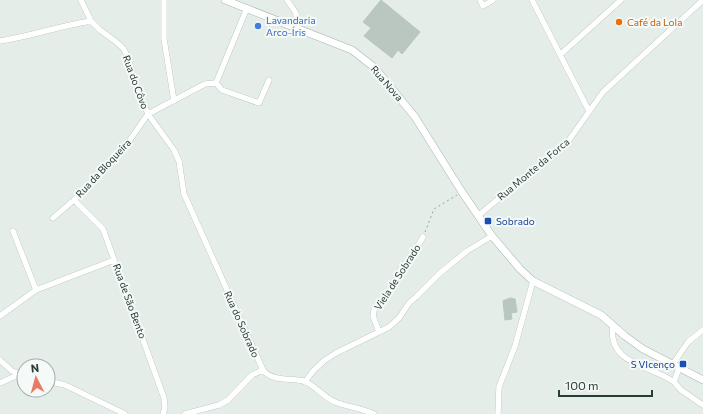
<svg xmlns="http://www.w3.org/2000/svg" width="703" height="414" viewBox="0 0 703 414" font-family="Commissioner,sans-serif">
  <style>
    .building { fill: #bac7c1; stroke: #b7c6bf }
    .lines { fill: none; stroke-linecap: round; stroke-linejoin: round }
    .minor-casing { stroke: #a7b5af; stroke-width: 6 }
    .tertiary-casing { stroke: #a7b5af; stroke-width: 8 }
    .path { stroke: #87ae9e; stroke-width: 1; stroke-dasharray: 2 3; stroke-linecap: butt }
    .minor { stroke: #fff; stroke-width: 5.5 }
    .tertiary { stroke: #fff; stroke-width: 7 }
    .food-dot { fill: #e8710a; stroke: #f5f9f7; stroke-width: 1.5 }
    .shop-dot { fill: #3f7fe0; stroke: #f5f9f7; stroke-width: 1.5 }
    .transit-dot { fill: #1a4fb4; stroke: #f5f9f7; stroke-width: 1.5 }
    .labels { text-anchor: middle; stroke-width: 4; stroke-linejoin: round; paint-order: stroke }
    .shop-label { font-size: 10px; fill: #366cbe; stroke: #f5f9f7; text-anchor: start }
    .food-label { font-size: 10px; fill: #c56008; stroke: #f5f9f7; text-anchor: start }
    .street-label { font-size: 10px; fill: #253d35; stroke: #f5f9f7 }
    .transit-label { font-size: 10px; fill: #164399; stroke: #f5f9f7; text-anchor: start }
  </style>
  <rect width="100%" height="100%" fill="#e4ede8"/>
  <!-- building -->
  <path class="building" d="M 381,0 L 420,32 L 402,54 L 398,50 L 392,58 L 364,36 L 371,28 L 363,22 Z
    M 510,298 L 515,299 L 517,312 L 511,313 L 512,319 L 505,320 L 503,301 Z"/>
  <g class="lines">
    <!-- minor casing -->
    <g class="minor-casing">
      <path id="minor" d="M 81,0 L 91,21
        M 164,0 L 164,39 L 174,101
        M 287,0 L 296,13 L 297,28
        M 480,0 L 483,6 L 493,0
        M 532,0 L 589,111
        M 0,41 C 31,36 60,26 91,21 L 100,30 L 115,41 L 123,48 L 128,57 L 134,82 L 148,114 L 174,150 L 179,161 L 184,194 L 263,370 C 273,382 289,378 304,381 C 313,384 325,398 335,402 C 348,407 360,408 374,414
        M 560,55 L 621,0
        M 216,83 L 247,8
        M 216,83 L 222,90 L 259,103 L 269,80
        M 74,200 L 103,229 L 164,398 L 165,408 L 163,414
        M 479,215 L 569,140 L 603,92 L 703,0
        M 53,218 L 74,200 L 125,147 L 148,114 L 205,84 L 216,83
        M 13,231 L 36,290
        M 0,316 L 36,290 L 114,260
        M 613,326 C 607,364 650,365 674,382
        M 379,332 L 373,316 L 374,310 L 394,285 L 398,273 L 402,267 L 410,259 L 423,237
        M 0,360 L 12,371 L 24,375
        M 673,364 L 688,342 L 703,330
        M 679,368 L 674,382 L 681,390 L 703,405
        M 48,381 L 65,385 L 125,414
        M 305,382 L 313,371 L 325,360 L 336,353 L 389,327 L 399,318 L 409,303 L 416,297 L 440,273 L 467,251 L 492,236
        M 0,383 L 20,374
        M 185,414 L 219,405 L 228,400 L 252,375 L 263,370
        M 498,414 L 499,387 L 515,346 L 533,281"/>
    </g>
    <!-- tertiary casing -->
    <g class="tertiary-casing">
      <path id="tertiary" d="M 225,0 L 352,50 L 375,68 L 415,117 L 462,192 L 492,236 L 520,269 L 533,281 L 601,315 L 625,336 L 643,349 L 703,380"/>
    </g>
    <!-- path -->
    <path class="path" d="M 425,232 L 434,209 L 457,195"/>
    <!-- minor -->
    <use href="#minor" class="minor"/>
    <!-- tertiary -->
    <use href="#tertiary" class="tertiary"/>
  </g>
  <!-- markers -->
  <circle class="food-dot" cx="619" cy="22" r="4"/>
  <circle class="shop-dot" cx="258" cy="26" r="4"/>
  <g class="transit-dot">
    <rect x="484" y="217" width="8" height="8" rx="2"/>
    <rect x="679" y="360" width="8" height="8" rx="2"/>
  </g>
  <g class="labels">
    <!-- shop labels -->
    <g class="shop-label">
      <text x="266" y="24">Lavandaria<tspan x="266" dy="12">Arco-Íris</tspan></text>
    </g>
    <!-- food labels -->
    <g class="food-label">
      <text x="627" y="26">Café da Lola</text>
    </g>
    <!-- street labels -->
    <g class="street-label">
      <text transform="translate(136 82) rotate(70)" y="4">Rua do Côvo</text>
      <text transform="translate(387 83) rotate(49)" y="4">Rua Nova</text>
      <text transform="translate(103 168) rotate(-47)" y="4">Rua da Bloqueira</text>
      <text transform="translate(533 169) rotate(-40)" y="4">Rua Monte da Forca</text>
      <text transform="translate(397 277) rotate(-57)" y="4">Viela de Sobrado</text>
      <text transform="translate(130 301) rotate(70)" y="4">Rua de São Bento</text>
      <text transform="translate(242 324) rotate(66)" y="4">Rua do Sobrado</text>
    </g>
    <!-- transit labels -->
    <g class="transit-label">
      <text x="496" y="225">Sobrado</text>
      <text x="675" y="368" text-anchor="end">S VIcenço</text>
    </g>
  </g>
  <!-- north arrow -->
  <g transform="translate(36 378) rotate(354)"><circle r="19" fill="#f5f9f7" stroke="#a2aea9"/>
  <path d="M0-3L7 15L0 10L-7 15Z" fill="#e97b66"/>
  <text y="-6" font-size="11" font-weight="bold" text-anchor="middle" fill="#253d35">N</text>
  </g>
  <!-- scale -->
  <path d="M559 390v6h93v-6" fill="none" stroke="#253d35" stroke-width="2"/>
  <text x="565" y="390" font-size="12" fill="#253d35" stroke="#f5f9f7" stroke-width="3" paint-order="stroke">100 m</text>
</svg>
